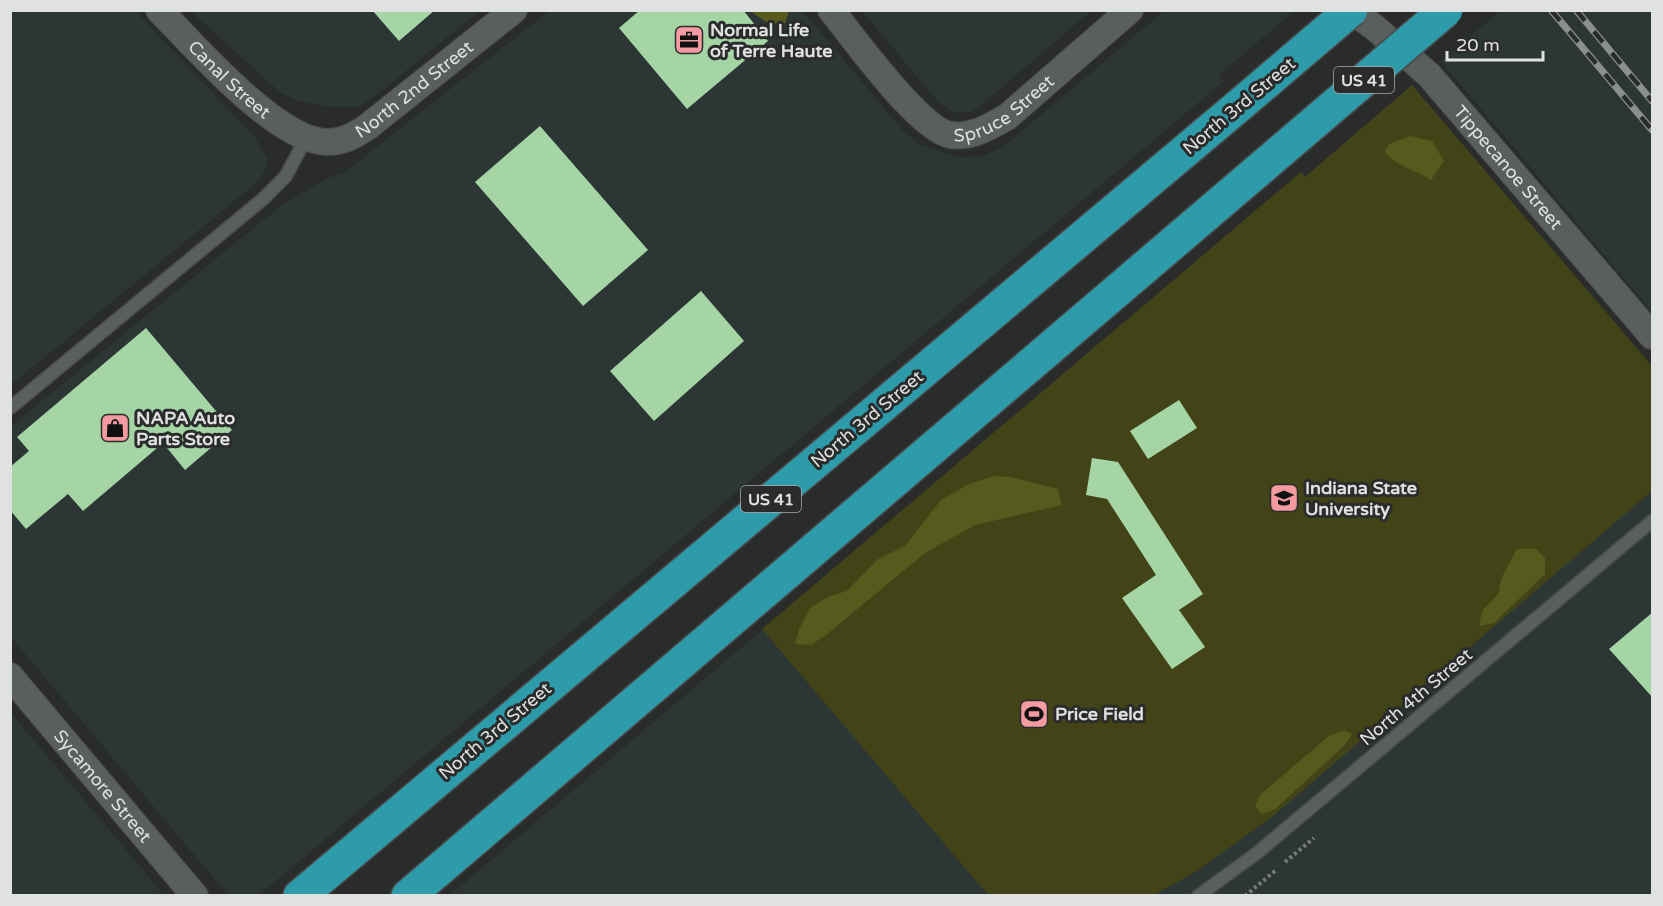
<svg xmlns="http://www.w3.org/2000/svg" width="1663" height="906" viewBox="0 0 1663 906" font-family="'Varela Round',sans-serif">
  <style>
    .built { fill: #2c3634 }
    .green { fill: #424418 }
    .forest { fill: #575a1d }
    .building { fill: #a5d5a5 }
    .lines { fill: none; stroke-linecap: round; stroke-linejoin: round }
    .lane-casing { stroke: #484a49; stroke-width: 15 }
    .street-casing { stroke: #484a49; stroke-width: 28 }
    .highway-casing { stroke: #484a49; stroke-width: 36 }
    .path { stroke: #797b7a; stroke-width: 4; stroke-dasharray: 3 3; stroke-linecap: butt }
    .lane { stroke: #5a5e5d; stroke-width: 12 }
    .street { stroke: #5a5e5d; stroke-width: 26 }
    .highway { stroke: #2e9bab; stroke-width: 33 }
    .rail-casing { stroke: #8d8f8e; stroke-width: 7 }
    .rail { stroke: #292c2b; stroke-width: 4.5; stroke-dasharray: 14; stroke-linecap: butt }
    .highway-bridge-casing { stroke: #484a49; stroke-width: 36; stroke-linecap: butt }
    .highway-bridge { stroke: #2e9bab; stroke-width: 33 }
    .labels { text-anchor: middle; stroke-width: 6; stroke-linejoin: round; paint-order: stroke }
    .shield { fill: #292c2b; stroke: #a9abaa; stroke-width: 1.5 }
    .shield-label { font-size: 16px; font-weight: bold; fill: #e0e2e1 }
    .poi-label { font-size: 18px; font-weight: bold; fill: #e0e2e1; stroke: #292c2b; text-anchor: start }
    .street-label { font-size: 18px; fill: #e0e2e1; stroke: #292c2b }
  </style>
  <rect width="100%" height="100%" fill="#292c2b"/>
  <!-- built -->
  <path class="built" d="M 11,10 L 135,11 L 254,136 L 268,159 L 265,171 L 255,184 L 11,385 Z
    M 1501,10 L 1652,11 L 1652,312 L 1441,61 Z
    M 190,11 L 480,11 L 381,91 L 358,107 L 334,107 L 301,102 L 281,93 Z
    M 549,11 L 803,11 L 903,131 L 921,145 L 958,157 L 983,156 L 1003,147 L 1164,11 L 1294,11 L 1219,75 L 1224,81 L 259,895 L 228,895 L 11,637 L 10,427 L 282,205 L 328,178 L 345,172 Z
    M 862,11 L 1091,11 L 980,106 L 970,112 L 954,113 L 938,102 Z
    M 1412,85 L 1652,366 L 1652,895 L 449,896 L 1301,172 L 1305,177 Z
    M 10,713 L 11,713 L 164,895 L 11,895 Z"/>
  <!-- green -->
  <path class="green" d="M 1412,85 L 1652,366 L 1652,491 L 1273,816 L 1197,871 L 1154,895 L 988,895 L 762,629 L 1301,172 L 1305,177 Z"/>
  <!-- forest -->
  <path class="forest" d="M 750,11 L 789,11 L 785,23 L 769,24 Z
    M 1410,136 L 1432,141 L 1444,161 L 1431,180 C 1415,169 1395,166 1385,152 L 1389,144 Z
    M 994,476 L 1011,477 L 1058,489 L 1062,505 L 975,525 L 925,553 L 826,635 L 811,645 L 795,644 L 799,629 L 811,607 L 830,596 L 847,591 L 877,560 L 905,546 L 941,500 L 969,484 Z
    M 1517,549 L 1536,549 L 1545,558 L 1545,574 L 1494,623 L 1479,626 L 1482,611 L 1499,593 L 1501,579 Z
    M 1344,730 L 1352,734 L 1344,746 L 1275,809 L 1262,814 L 1255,806 L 1260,795 L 1329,736 Z"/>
  <!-- building -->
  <path class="building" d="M 372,10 L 435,10 L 399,41 Z
    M 640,10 L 743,10 L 768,41 L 687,109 L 619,28 Z
    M 540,126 L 648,250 L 583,306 L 475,182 Z
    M 701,291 L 744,341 L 654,421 L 610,371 Z
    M 146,328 L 232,430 L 185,470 L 163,443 L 83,511 L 68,494 L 26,529 L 10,510 L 10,467 L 29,451 L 17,437 Z
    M 1179,400 L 1197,428 L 1148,459 L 1130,431 Z
    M 1092,458 L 1118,462 L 1203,594 L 1179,610 L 1205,647 L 1172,669 L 1122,598 L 1156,575 L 1107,499 L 1086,495 Z
    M 1653,612 L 1653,698 L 1609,649 Z"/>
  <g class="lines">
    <!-- lane casing -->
    <g class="lane-casing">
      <path id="lane" d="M 10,408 L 263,199 L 286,176 L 306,138
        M 1198,896 L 1257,853 L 1652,521"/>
    </g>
    <!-- street casing -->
    <g class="street-casing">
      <g id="street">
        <path id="s1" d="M 159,10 C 195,46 277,142 328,142 C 343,142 353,136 366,128 L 514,10"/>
        <path id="s2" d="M 831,10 C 853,37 920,131 951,135 C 972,138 989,127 1007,117 L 1130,10"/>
        <path id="s3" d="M 1350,10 L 1374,27 L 1429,75 L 1652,336"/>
        <path id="s4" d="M 10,676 L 195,896"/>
      </g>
    </g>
    <!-- highway casing -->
    <g class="highway-casing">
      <path id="highway" d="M 300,896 L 1242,103
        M 408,896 L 1282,150"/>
    </g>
    <!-- path -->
    <path class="path" d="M 1285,862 L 1314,838
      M 1245,896 L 1275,871"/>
    <!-- lane -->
    <use href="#lane" class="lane"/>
    <!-- street -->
    <use href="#street" class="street"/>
    <!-- highway -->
    <use href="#highway" class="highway"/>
    <!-- rail casing -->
    <g class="rail-casing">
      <path id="rail" d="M 1551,10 L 1652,130
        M 1576,10 L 1652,101"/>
    </g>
    <!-- rail -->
    <use href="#rail" class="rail"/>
    <!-- highway-bridge casing -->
    <g class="highway-bridge-casing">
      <path id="highway-bridge" d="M 1242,103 L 1351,10
        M 1282,150 L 1446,10"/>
    </g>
    <!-- highway-bridge -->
    <use href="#highway-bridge" class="highway-bridge"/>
  </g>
  <!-- icons -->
  <defs>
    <g id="office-square" transform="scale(1.5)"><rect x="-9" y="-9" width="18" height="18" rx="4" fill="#f49aa1" stroke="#292c2b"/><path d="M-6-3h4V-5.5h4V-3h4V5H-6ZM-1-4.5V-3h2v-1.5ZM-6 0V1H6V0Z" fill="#111"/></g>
    <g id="shop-square" transform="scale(1.5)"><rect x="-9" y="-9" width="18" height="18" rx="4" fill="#f49aa1" stroke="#292c2b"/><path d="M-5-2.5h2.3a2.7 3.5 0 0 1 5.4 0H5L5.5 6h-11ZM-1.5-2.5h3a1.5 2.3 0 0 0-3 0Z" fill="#111"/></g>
    <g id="university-square" transform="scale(1.5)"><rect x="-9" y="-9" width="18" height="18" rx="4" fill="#f49aa1" stroke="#292c2b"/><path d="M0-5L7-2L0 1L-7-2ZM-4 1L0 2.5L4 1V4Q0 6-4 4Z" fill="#111"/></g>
    <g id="stadium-square" transform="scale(1.5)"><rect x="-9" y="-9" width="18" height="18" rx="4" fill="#f49aa1" stroke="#292c2b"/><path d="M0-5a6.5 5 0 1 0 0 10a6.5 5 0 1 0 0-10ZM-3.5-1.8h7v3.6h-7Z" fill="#111"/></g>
  </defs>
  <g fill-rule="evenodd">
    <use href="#office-square" x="689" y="40"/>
    <use href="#shop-square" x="115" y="428"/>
    <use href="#university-square" x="1284" y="498"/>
    <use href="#stadium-square" x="1034" y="714"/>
  </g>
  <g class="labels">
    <!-- shield labels -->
    <g class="shield">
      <rect x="1334" y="67" width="60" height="26" rx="4.5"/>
      <rect x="741" y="486" width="60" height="26" rx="4.5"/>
    </g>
    <g class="shield-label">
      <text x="1364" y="86">US 41</text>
      <text x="771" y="505">US 41</text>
    </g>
    <!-- poi labels -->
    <g class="poi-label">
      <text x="710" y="36">Normal Life<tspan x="710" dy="21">of Terre Haute</tspan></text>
      <text x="136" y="424">NAPA Auto<tspan x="136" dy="21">Parts Store</tspan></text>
      <text x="1305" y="494">Indiana State<tspan x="1305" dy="21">University</tspan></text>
      <text x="1055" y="720">Price Field</text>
    </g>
    <!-- street labels -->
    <g class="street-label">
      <text dy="6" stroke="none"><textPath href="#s1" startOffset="99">Canal Street</textPath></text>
      <text dy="6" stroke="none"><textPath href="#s1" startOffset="321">North 2nd Street</textPath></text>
      <text dy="6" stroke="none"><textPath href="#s2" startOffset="236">Spruce Street</textPath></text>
      <text transform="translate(1239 106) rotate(-40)" y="6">North 3rd Street</text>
      <text dy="6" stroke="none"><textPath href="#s3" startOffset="224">Tippecanoe Street</textPath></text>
      <text transform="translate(867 419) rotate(-40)" y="6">North 3rd Street</text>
      <text transform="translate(1416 697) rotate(-40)" y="6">North 4th Street</text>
      <text transform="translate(495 731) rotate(-40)" y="6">North 3rd Street</text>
      <text dy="6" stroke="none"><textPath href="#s4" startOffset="144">Sycamore Street</textPath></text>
    </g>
  </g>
  <!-- border -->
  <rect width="1663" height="906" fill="none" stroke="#e0e2e1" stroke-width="24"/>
  <!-- scale -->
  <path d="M1447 51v9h96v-9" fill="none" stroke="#e0e2e1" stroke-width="3"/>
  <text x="1456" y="51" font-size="18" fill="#e0e2e1" stroke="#292c2b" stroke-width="4.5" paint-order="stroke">20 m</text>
</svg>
